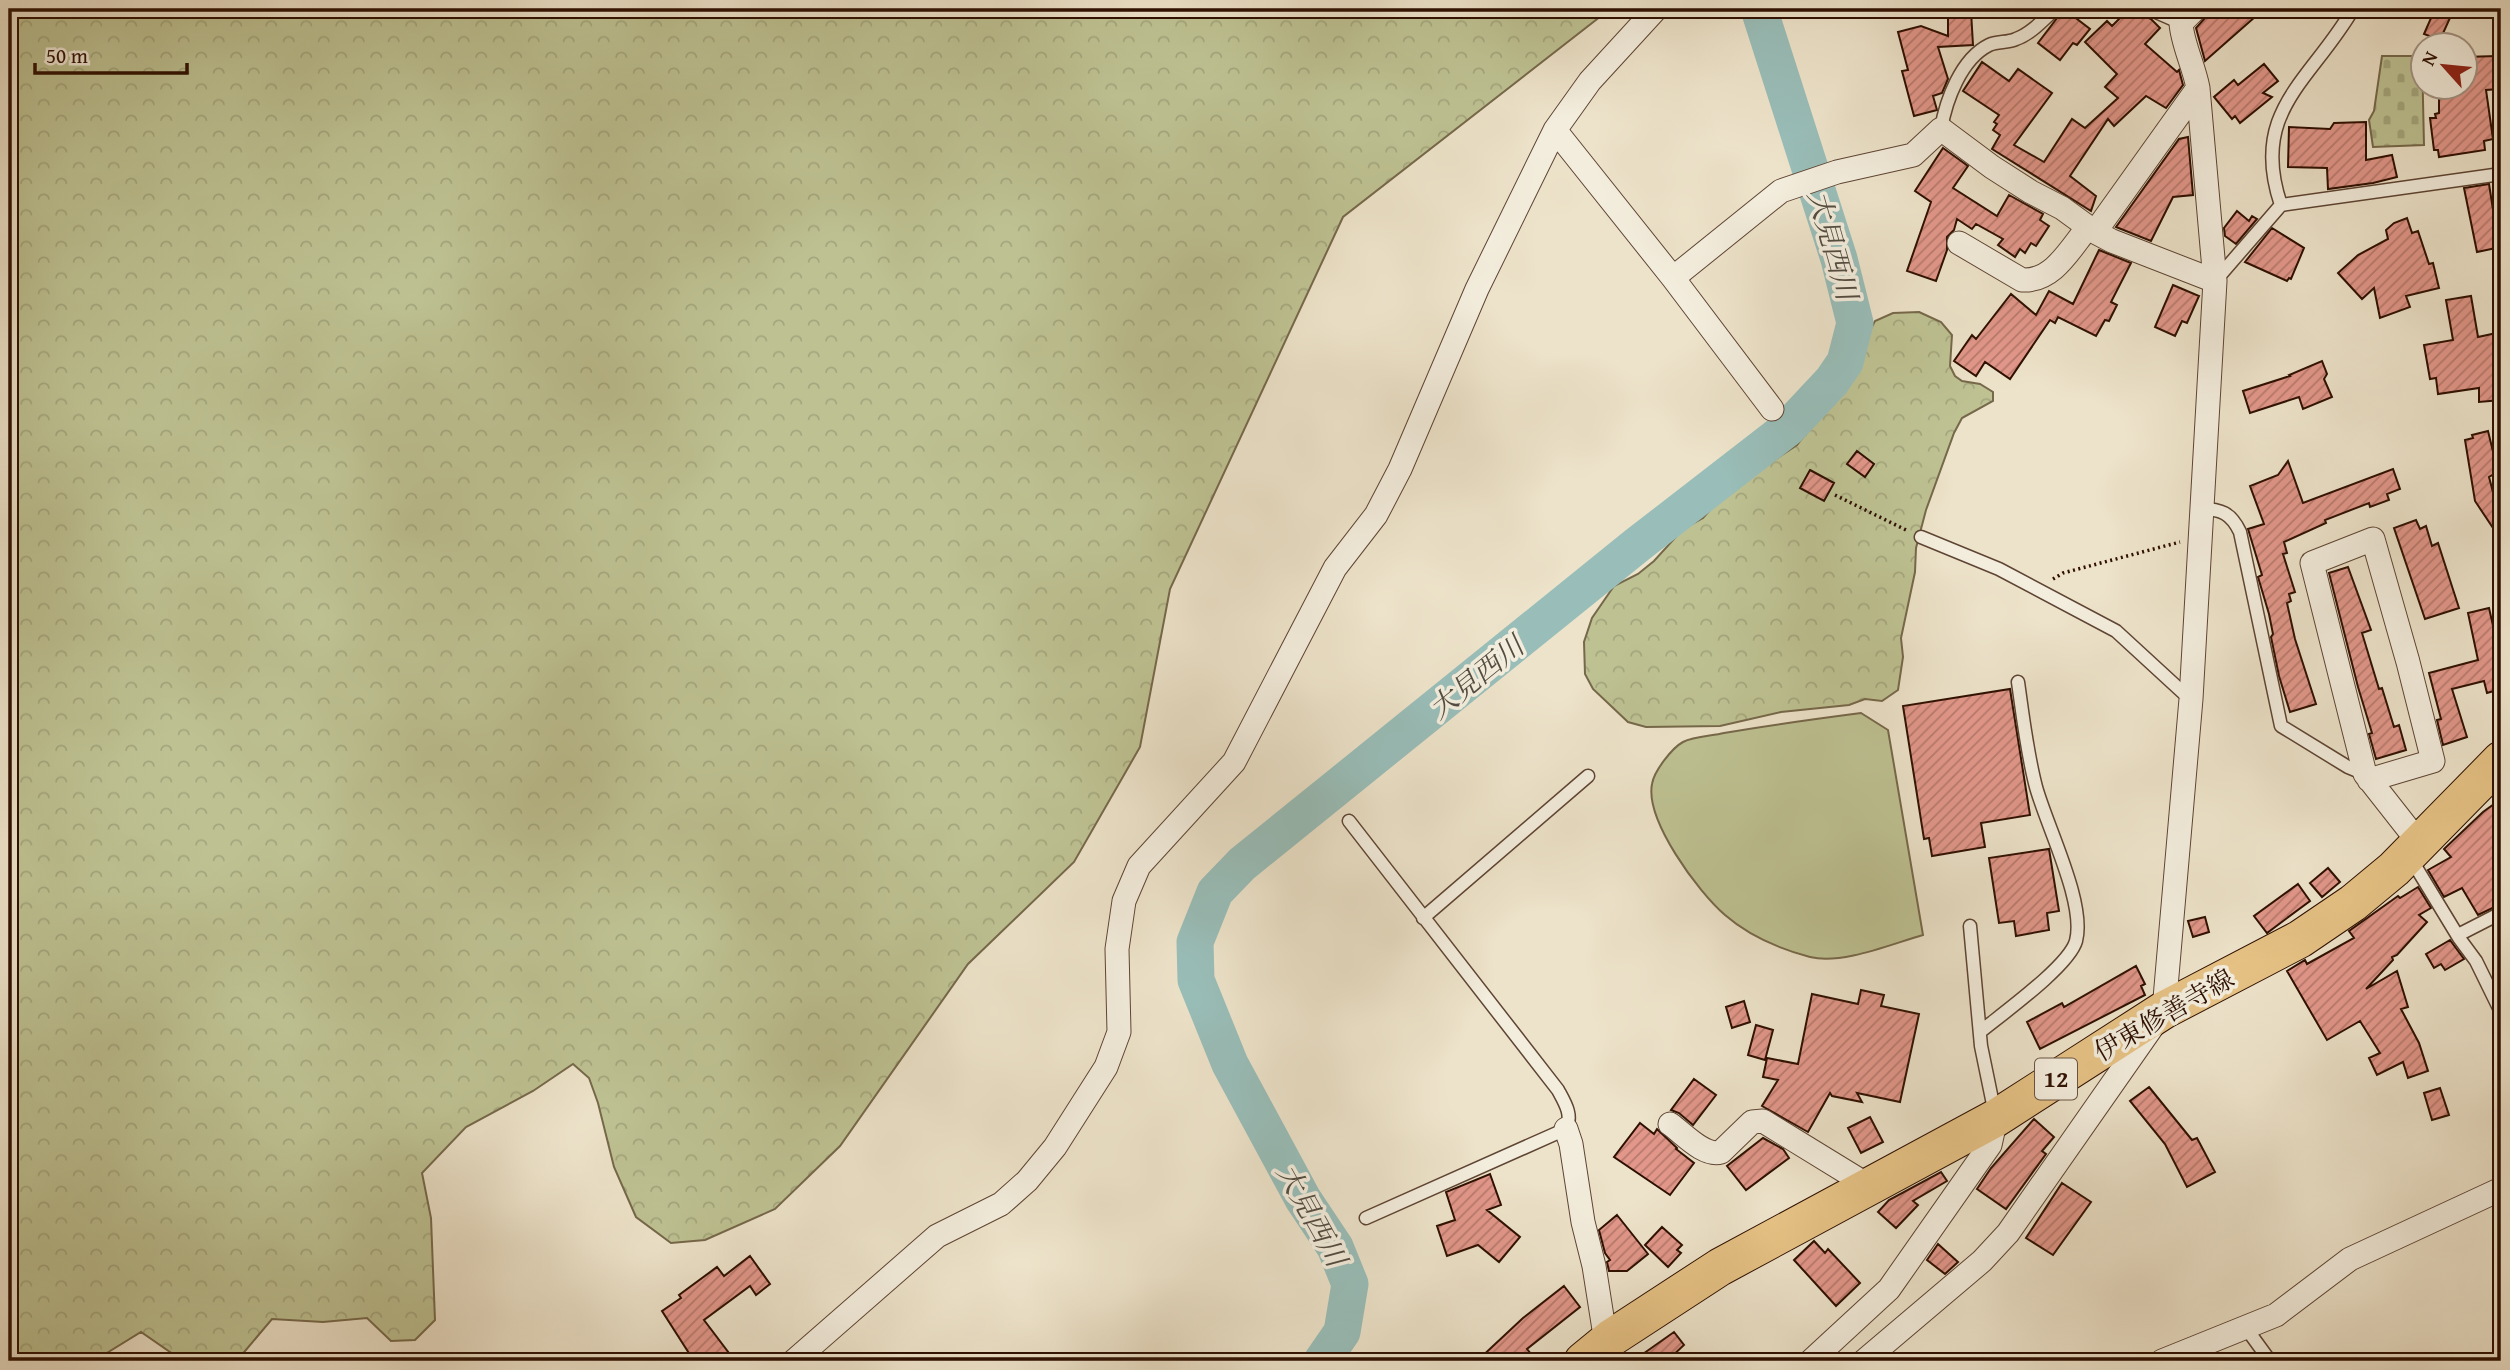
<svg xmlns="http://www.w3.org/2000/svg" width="2510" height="1370" viewBox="0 0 2510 1370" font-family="'Gentium Book Plus','Noto Serif JP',serif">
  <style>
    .forest { fill: url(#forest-crowns); stroke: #76684a; stroke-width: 2 }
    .cemetery { fill: url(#cemetery-stones); stroke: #76684a; stroke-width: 2 }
    .pitch { fill: #bec293; stroke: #76684a; stroke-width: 2 }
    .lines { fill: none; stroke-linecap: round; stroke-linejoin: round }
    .river { stroke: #99beb9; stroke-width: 37 }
    .building { fill: url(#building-hatch); stroke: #2e0f01; stroke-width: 2 }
    .service-casing { stroke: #5e4433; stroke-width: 15 }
    .minor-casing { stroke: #5e4433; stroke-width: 25 }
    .primary-casing { stroke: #2e0f01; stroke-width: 39 }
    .path { stroke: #2e0f01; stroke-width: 3.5; stroke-dasharray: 2 3.5; stroke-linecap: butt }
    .service { stroke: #f3eddd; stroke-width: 12 }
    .minor { stroke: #f3eddd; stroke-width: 23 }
    .primary { stroke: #e6c285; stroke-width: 37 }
    .labels { text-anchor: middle; stroke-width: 7; stroke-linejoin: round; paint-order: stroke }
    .shield { fill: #f3eddd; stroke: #695243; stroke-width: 2 }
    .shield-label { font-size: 24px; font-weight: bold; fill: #2e0f01 }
    .street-label { font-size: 26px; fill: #2e0f01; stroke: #f3eddd }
    .water-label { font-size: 28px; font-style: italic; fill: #534c41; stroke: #f3eddd }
  </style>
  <defs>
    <pattern id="forest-crowns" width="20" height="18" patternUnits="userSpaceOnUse" patternTransform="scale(1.75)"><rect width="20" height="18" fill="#bec293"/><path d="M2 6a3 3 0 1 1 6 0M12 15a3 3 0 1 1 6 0" fill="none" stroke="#a4a67d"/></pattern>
    <pattern id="cemetery-stones" width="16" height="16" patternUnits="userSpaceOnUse" patternTransform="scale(1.75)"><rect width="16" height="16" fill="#bec293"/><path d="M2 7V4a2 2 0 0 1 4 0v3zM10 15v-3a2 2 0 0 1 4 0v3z" fill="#a4a67d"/></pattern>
    <pattern id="building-hatch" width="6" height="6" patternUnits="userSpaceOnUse" patternTransform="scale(1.75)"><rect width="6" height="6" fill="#e2978a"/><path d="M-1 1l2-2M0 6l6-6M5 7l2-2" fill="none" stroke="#b87a6e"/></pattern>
  </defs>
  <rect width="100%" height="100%" fill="#ede3ca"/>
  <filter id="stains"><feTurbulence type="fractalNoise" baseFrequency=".00286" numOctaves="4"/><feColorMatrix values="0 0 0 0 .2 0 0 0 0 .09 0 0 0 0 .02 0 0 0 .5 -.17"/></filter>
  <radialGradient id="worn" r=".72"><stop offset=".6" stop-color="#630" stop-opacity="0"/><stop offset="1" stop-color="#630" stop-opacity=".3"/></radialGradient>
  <!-- forest -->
  <path class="forest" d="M 9,9 L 1610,9 L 1343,217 L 1170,589 L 1140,747 L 1074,862 L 968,964 L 840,1146 L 775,1209 L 705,1240 L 671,1243 L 636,1217 L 614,1167 L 598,1103 L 589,1078 L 573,1064 L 533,1091 L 466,1127 L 422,1173 L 431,1218 L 435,1320 L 415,1340 L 391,1341 L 367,1318 L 323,1322 L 272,1319 L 240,1357 L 226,1361 L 183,1361 L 141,1332 L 102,1356 L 102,1361 L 9,1361 Z
    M 1919,312 L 1941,322 L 1952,335 L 1950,366 L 1955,376 L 1962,381 L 1980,384 L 1993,392 L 1993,401 L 1962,418 L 1954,433 L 1926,510 L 1916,548 L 1915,572 L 1901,638 L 1903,657 L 1898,690 L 1882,701 L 1865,699 L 1849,705 L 1781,712 L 1720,726 L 1646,727 L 1628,722 L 1593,689 L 1585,674 L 1584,642 L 1592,618 L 1614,586 L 1638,574 L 1654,561 L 1683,529 L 1703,518 L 1735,482 L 1758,471 L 1797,445 L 1849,379 L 1863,352 L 1867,336 L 1875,321 L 1893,313 Z"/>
  <!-- cemetery -->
  <path class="cemetery" d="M 2382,56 L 2422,56 L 2424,145 L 2373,147 L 2369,120 L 2374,111 Z"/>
  <!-- pitch -->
  <path class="pitch" d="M 1861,713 L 1888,730 L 1923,935 C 1891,944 1842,965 1810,957 C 1780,949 1748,935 1725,915 C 1698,892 1645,820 1652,784 C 1654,771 1672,748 1683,742 C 1694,736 1712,736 1724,733 C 1770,725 1815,719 1861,713 Z"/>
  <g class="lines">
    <!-- river -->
    <path class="river" d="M 1322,1361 L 1342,1332 L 1350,1284 L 1335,1247 L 1303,1199 L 1230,1064 L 1196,980 L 1195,942 L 1215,892 L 1242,864 L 1637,545 L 1788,428 L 1832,381 L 1845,362 L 1855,323 L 1839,259 L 1759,9"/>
  </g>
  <!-- building -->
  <path class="building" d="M 2064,9 L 2090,29 L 2077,45 L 2073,43 L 2060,60 L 2038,43 Z
    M 2129,9 L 2132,9 L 2142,18 L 2144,16 L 2151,19 L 2160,28 L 2145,44 L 2177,72 L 2179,70 L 2183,85 L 2166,108 L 2146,96 L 2114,126 L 2108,119 L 2070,176 L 2096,196 L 2091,211 L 1992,149 L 2000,135 L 1993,130 L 1997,124 L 1994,122 L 1999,115 L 1963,91 L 1982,62 L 2009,81 L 2018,69 L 2052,93 L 2014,145 L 2044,162 L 2072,119 L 2085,128 L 2118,98 L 2105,87 L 2117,74 L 2085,42 L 2107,21 L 2112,26 Z
    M 2209,9 L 2264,9 L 2205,61 L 2196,28 L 2205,18 Z
    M 2435,9 L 2454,9 L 2440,40 L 2424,34 Z
    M 1971,11 L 1973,45 L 1938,47 L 1948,79 L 1942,93 L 1933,96 L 1937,110 L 1914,116 L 1902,71 L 1908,70 L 1898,32 L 1921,26 L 1948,36 L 1948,12 Z
    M 2496,56 L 2496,67 L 2499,67 L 2499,89 L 2486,90 L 2493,139 L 2484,141 L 2485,150 L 2439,157 L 2438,150 L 2434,150 L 2430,118 L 2436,118 L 2435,114 L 2439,113 L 2439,88 L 2465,88 L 2465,57 Z
    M 2264,64 L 2278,81 L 2263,93 L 2272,97 L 2240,123 L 2235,116 L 2232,119 L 2214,97 L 2234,80 L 2238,85 Z
    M 2366,122 L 2366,160 L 2392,155 L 2397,177 L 2373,183 L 2328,189 L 2327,168 L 2288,167 L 2289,127 L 2330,129 L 2334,123 Z
    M 2188,137 L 2193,195 L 2173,197 L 2151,241 L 2116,227 L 2179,139 Z
    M 1943,148 L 1968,166 L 1953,188 L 1997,216 L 2009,195 L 2043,214 L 2040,220 L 2049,226 L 2036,246 L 2031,243 L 2025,253 L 2020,249 L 2015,257 L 1998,245 L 2003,239 L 1976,224 L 1972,229 L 1957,219 L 1954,230 L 1947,237 L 1947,250 L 1936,281 L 1907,271 L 1931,202 L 1915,191 Z
    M 2489,184 L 2494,216 L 2501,214 L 2501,247 L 2477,252 L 2464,188 Z
    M 2237,211 L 2249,221 L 2252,216 L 2257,219 L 2236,244 L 2225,236 L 2224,228 Z
    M 2407,218 L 2412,233 L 2418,231 L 2429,264 L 2433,263 L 2439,288 L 2406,296 L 2410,307 L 2380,318 L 2374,288 L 2362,299 L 2338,273 L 2358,255 L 2388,239 L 2386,230 L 2394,223 Z
    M 2272,228 L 2304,248 L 2291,279 L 2289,278 L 2287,281 L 2245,262 Z
    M 2099,250 L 2131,263 L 2111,302 L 2117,305 L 2109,321 L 2105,320 L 2096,336 L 2058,317 L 2055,323 L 2050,320 L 2010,379 L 1985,362 L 1976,376 L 1954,361 L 1972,335 L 1976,339 L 2011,294 L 2036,315 L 2049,291 L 2073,304 Z
    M 2173,285 L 2199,296 L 2187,323 L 2182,321 L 2175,336 L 2155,327 Z
    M 2471,296 L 2478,337 L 2501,332 L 2501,400 L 2479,402 L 2479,388 L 2438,394 L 2436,378 L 2430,379 L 2424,345 L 2453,340 L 2446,300 Z
    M 2322,361 L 2327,374 L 2324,379 L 2332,397 L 2303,409 L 2299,397 L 2250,413 L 2243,391 L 2290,376 L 2289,375 Z
    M 2488,431 L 2496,464 L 2494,474 L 2489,477 L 2494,496 L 2501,505 L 2501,540 L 2475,501 L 2465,440 L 2473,438 L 2472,435 Z
    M 1857,451 L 1874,464 L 1865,477 L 1847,464 Z
    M 2288,461 L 2303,503 L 2393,469 L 2400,489 L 2387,494 L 2389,500 L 2370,507 L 2369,503 L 2325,520 L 2326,523 L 2284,542 L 2287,553 L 2283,554 L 2295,592 L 2289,594 L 2291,601 L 2287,603 L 2295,639 L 2316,704 L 2290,712 L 2279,676 L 2271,637 L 2273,634 L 2269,614 L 2258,577 L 2262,575 L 2248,529 L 2264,524 L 2250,486 L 2278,475 Z
    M 1810,470 L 1834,483 L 1824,501 L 1800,488 Z
    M 2416,520 L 2420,529 L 2426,526 L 2432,546 L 2438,543 L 2459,608 L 2425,619 L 2394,528 Z
    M 2348,567 L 2371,630 L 2362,633 L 2379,689 L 2382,688 L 2394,727 L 2399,725 L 2406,750 L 2376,759 L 2369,734 L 2372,733 L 2358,687 L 2329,573 Z
    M 2489,608 L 2501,661 L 2501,689 L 2487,693 L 2484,681 L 2452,689 L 2467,737 L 2443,745 L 2437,720 L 2441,719 L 2429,673 L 2478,660 L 2468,613 Z
    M 2010,689 L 2030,815 L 1981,823 L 1985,847 L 1932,856 L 1929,838 L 1924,839 L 1903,706 Z
    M 2501,799 L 2501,904 L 2478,915 L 2462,888 L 2444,897 L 2428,870 L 2451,857 L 2444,849 L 2483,812 Z
    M 2049,849 L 2059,911 L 2047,913 L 2049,930 L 2016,936 L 2014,921 L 1999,923 L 1989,858 Z
    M 2328,868 L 2340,882 L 2322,897 L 2310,883 Z
    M 2298,884 L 2310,901 L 2267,933 L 2254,916 Z
    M 2418,887 L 2431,908 L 2419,915 L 2427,922 L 2397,955 L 2392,957 L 2393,960 L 2366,989 L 2397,971 L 2408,1007 L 2401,1009 L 2419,1043 L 2428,1071 L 2408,1078 L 2403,1062 L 2377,1075 L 2369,1058 L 2380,1053 L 2360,1021 L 2327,1040 L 2287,971 L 2305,960 L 2307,964 L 2354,938 L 2349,931 L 2398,896 L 2400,898 Z
    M 2205,917 L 2209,932 L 2193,937 L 2188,921 Z
    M 2450,940 L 2464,959 L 2445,970 L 2441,964 L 2434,968 L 2426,954 Z
    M 2136,966 L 2145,984 L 2141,986 L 2145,995 L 2040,1049 L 2027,1022 L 2062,1003 L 2064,1007 Z
    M 1861,990 L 1884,995 L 1881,1006 L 1919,1014 L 1900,1102 L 1857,1093 L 1862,1102 L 1832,1096 L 1830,1093 L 1808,1132 L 1762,1106 L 1778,1080 L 1763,1077 L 1767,1058 L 1798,1064 L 1812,994 L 1858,1004 Z
    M 1744,1001 L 1750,1022 L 1732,1028 L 1726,1007 Z
    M 1756,1025 L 1773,1030 L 1765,1060 L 1748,1055 Z
    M 1694,1079 L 1716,1095 L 1693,1125 L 1679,1113 L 1671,1110 Z
    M 2149,1087 L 2192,1140 L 2197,1138 L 2215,1172 L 2187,1187 L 2165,1144 L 2130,1101 Z
    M 2440,1088 L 2449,1115 L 2432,1120 L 2424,1093 Z
    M 1870,1117 L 1883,1142 L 1861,1153 L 1848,1128 Z
    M 2034,1119 L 2054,1137 L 2042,1151 L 2046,1154 L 2006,1209 L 1977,1189 L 1991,1168 Z
    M 1640,1123 L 1654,1134 L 1657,1129 L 1677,1148 L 1676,1149 L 1694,1163 L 1670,1195 L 1614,1157 Z
    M 1763,1138 L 1783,1149 L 1789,1158 L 1746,1190 L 1727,1166 Z
    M 1941,1172 L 1947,1181 L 1913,1201 L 1918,1205 L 1896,1228 L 1878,1212 L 1889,1200 Z
    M 1490,1174 L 1501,1205 L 1487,1210 L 1520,1237 L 1499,1262 L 1478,1245 L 1447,1256 L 1437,1226 L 1455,1220 L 1446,1192 Z
    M 2062,1183 L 2091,1202 L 2053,1255 L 2026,1238 Z
    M 1617,1215 L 1648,1254 L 1627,1271 L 1609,1271 L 1607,1262 L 1610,1260 L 1605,1253 L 1599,1230 Z
    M 1662,1227 L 1682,1245 L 1677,1250 L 1681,1253 L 1668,1267 L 1645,1245 Z
    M 1814,1241 L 1825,1253 L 1828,1249 L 1860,1283 L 1836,1306 L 1794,1260 Z
    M 1938,1244 L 1958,1262 L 1945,1274 L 1927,1260 Z
    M 750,1256 L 770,1284 L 756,1295 L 750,1286 L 704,1320 L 735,1361 L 694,1361 L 662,1311 L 681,1298 L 679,1295 L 717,1267 L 724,1276 Z
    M 1564,1286 L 1580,1307 L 1527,1349 L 1531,1354 L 1523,1361 L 1477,1361 L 1523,1318 Z
    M 1674,1332 L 1684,1345 L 1667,1361 L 1633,1361 Z"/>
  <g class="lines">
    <!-- service casing -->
    <g class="service-casing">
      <path id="service" d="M 2149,9 L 2181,23
        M 1941,129 C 1946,100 1961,59 1989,45 C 1997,41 2008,43 2016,39 C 2031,34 2044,19 2055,9
        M 2281,205 C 2249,111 2311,81 2353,9
        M 2215,281 L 2281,205 L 2501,174
        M 2201,509 C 2221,509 2231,513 2240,532 L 2281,726 L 2348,767 L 2365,774
        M 1921,537 L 1999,569 L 2116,631 L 2190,699
        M 1349,821 L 1558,1090 C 1565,1103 1573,1115 1566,1129 L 1366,1218
        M 2411,859 L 2459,938 L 2476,961 L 2501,1012
        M 1423,918 L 1588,776
        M 1970,926 L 1981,1046 L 1995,1114
        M 2458,935 L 2501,913
        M 1980,1032 C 2002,1014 2069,966 2076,941 C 2086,903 2047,827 2036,787 C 2027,753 2023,717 2018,682
        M 2246,1328 L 2270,1361"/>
    </g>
    <!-- minor casing -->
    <g class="minor-casing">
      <path id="minor" d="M 1555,130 L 1673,278 L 1772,409
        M 2095,232 L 2198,88
        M 1959,243 L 2022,280 C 2053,282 2070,249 2088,227
        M 1673,278 L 1781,191 L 1837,172 L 1913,155 L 1941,129 L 1992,167 L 2031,192 L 2062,208 L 2095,232 L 2112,241 L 2215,281
        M 2369,780 L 2433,761 L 2408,662 L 2373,539 L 2312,563 L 2365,774 L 2420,844
        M 1670,1124 C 1684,1134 1704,1157 1721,1152 L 1752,1122 L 1763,1121 L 1869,1186
        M 1566,1129 L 1571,1144 L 1583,1222 L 1594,1266 L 1606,1342
        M 794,1361 L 937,1236 L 1001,1204 L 1027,1181 L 1055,1147 L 1106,1067 L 1119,1032 L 1117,949 L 1124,901 L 1139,866 L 1234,762 L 1335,568 L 1376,515 L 1400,469 L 1477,289 L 1555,130 L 1590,81 L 1656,9
        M 1811,1361 L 1889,1289 L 1990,1145 L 1996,1118
        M 1864,1361 L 1982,1261 L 2008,1233 L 2164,1010 L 2191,699 L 2215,281 L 2198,88 C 2194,66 2182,43 2181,23 L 2195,9
        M 2162,1361 L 2276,1315 L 2350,1259 L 2501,1189"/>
    </g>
    <!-- primary casing -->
    <g class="primary-casing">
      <path id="primary" d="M 1583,1361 L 1611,1338 L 1720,1267 L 1996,1118 L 2164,1010 L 2300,939 L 2353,903 L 2394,869 L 2501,760"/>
    </g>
    <!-- path -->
    <path class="path" d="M 1835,495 L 1906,530
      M 2053,579 L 2063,573 L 2180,542"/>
    <!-- service -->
    <use href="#service" class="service"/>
    <!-- minor -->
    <use href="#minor" class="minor"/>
    <!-- primary -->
    <use href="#primary" class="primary"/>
  </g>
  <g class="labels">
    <!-- shield labels -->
    <rect class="shield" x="2035" y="1058.5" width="42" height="41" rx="5"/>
    <g class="shield-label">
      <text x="2056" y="1087">12</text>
    </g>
    <!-- street labels -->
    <g class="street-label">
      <text transform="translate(2164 1015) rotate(-30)" y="9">伊東修善寺線</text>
    </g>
    <!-- water labels -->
    <g class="water-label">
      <text transform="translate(1833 245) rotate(74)" y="10">大見西川</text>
      <text transform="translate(1476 677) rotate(-39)" y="10">大見西川</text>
      <text transform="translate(1312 1215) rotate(61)" y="10">大見西川</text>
    </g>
  </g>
  <!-- margin -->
  <rect width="2510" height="1370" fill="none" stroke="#ede3ca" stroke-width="35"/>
  <rect x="10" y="10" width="2489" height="1349" fill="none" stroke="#2e0f01" stroke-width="3.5"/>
  <rect x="18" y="18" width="2475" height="1335" fill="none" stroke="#2e0f01" stroke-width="2"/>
  <!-- north arrow -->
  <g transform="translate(2444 66) rotate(297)"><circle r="33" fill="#f3eddd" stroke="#a49485" stroke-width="2"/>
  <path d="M0-5L12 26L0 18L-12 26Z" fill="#8f2418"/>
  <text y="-10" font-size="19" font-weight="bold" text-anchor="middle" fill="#2e0f01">N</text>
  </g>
  <!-- scale -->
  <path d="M35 63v10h152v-10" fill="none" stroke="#2e0f01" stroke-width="3.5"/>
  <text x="46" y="63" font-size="21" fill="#2e0f01" stroke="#f3eddd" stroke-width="5" paint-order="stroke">50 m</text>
  <rect width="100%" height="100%" filter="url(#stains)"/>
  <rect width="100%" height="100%" fill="url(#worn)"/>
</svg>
